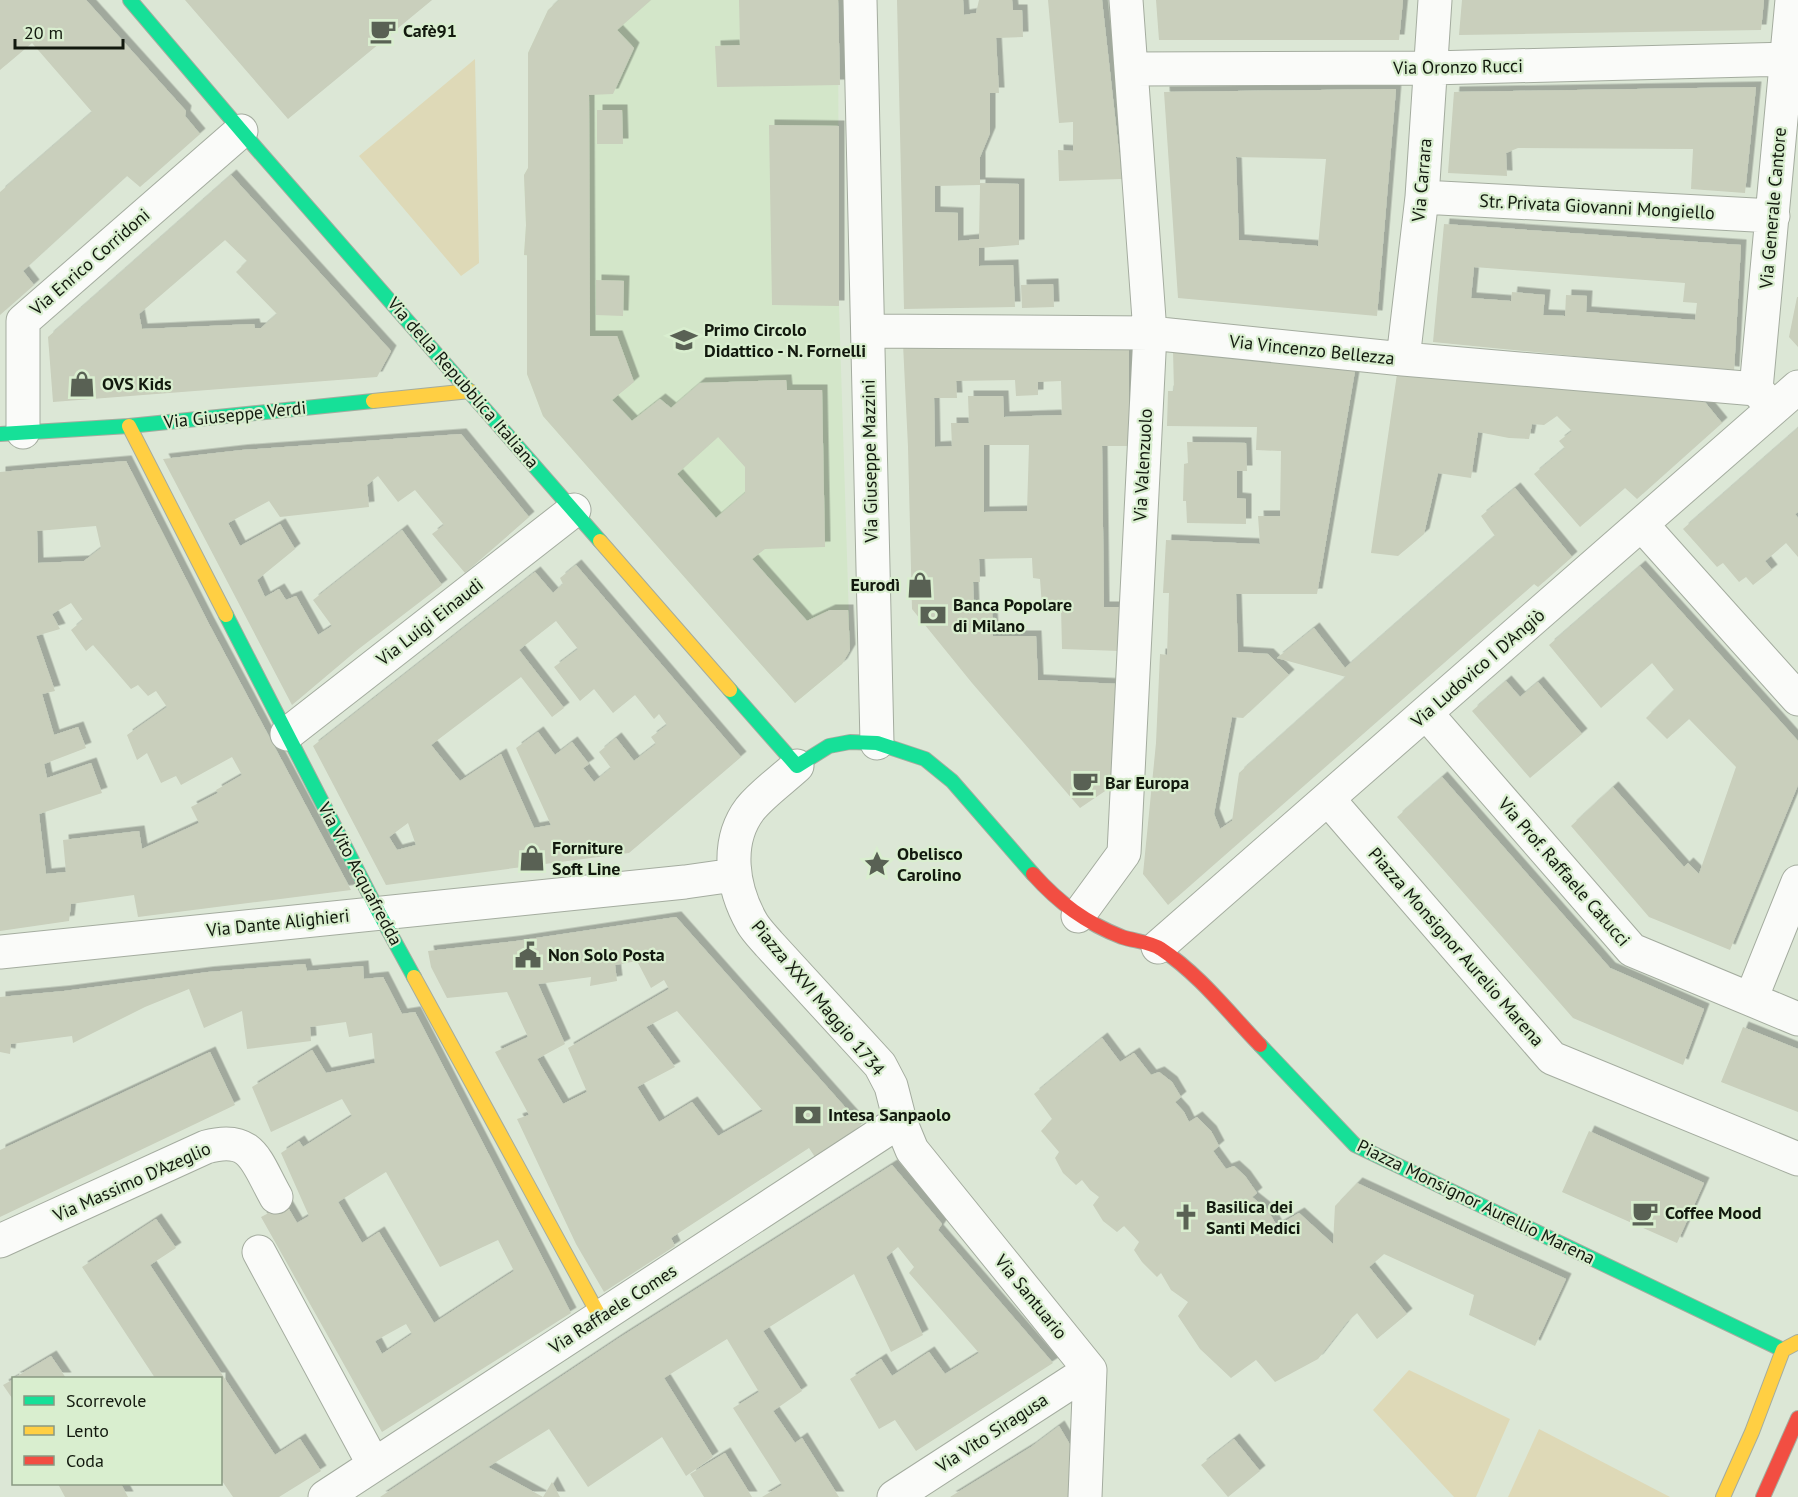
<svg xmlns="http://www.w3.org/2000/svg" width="1798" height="1497" viewBox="0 0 1798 1497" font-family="'PT Sans',sans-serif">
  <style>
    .built { fill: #d3e6c9 }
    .garden { fill: #ded9b7 }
    .building { fill: #c9cfbc; fill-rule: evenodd; filter: url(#shadow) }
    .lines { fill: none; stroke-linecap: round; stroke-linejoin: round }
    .street-casing { stroke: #a4ac9f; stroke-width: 35 }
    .fast-casing { stroke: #a4ac9f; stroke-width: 16 }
    .slow-casing { stroke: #a4ac9f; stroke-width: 16 }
    .jam-casing { stroke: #a4ac9f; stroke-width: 16 }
    .street { stroke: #fafbf9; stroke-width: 33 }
    .fast { stroke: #16e098; stroke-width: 14 }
    .slow { stroke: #ffcf43; stroke-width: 14 }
    .jam { stroke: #f24e42; stroke-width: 14 }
    .labels { text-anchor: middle; stroke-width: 4.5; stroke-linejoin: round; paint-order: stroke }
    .poi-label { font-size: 18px; font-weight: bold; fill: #12190e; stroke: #d9eecf; text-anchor: start }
    .street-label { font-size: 18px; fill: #12190e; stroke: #d9eecf }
  </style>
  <defs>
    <filter id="shadow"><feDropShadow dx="5.5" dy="-5.5" stdDeviation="0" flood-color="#0004"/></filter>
  </defs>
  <rect width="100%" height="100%" fill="#dce7d6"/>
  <!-- built -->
  <path class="built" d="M 559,0 L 838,0 L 839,306 L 850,650 L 842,664 L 795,703 L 543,416 L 527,374 L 527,256 L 524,255 L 526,225 L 524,175 L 528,168 L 528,53 L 548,10 Z"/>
  <!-- garden -->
  <path class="garden" d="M 475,59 L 479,263 L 461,276 L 359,156 Z
    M 1409,1370 L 1510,1419 L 1476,1497 L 1454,1497 L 1373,1410 Z
    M 1539,1429 L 1670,1497 L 1508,1497 Z"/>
  <!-- building -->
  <path class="building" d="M 0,0 L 86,0 L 186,111 L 185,116 L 200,134 L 140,187 L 127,176 L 23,271 L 34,285 L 0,315 L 0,192 L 92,112 L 32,43 L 0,70 Z
    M 185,0 L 432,0 L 288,119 Z
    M 559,0 L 651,0 L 617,30 L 634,48 L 613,94 L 589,95 L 590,336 L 617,336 L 634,382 L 612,400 L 632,421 L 660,399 L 671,408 L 700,383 L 786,380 L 787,390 L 822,390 L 825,547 L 765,549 L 752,559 L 807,621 L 830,610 L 848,610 L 850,650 L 842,664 L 795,703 L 543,416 L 527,374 L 527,255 L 524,255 L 526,225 L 524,175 L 528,168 L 528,53 L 548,10 ZM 718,437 L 745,467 L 745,493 L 716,518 L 677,474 Z
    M 739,0 L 838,0 L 840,85 L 717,87 L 715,46 L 740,45 Z
    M 897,0 L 963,0 L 964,15 L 976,13 L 979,0 L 1012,0 L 1013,10 L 1022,10 L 1023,37 L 996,38 L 999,93 L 990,93 L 990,133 L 980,157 L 980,183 L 1019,184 L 1019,245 L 979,248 L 979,266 L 1013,265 L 1015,307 L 904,309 ZM 980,185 L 979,239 L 958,241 L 958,213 L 935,212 L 935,186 Z
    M 1048,0 L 1102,0 L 1122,179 L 1059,181 L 1058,150 L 1073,151 L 1073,122 L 1059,123 Z
    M 1156,0 L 1403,0 L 1399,40 L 1159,40 Z
    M 1462,0 L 1764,0 L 1761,30 L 1459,35 Z
    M 1756,87 L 1745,193 L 1691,189 L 1693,149 L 1518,148 L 1506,153 L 1507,176 L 1448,173 L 1454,92 Z
    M 1396,89 L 1377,316 L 1178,298 L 1164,92 ZM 1236,157 L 1326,159 L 1318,246 L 1239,240 Z
    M 597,110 L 622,110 L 623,144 L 597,144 Z
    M 769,125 L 839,126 L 839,306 L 772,305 Z
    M 231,175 L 391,351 L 377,377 L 53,402 L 48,337 ZM 225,240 L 247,261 L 236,272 L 277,314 L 261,328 L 255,328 L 254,324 L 142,329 L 139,314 Z
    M 1444,224 L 1741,245 L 1734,372 L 1433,342 ZM 1474,267 L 1685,283 L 1683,302 L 1697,303 L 1695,320 L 1586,312 L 1587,296 L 1566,295 L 1565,316 L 1543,315 L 1545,295 L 1512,292 L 1511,301 L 1471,298 Z
    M 596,280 L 624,281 L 623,316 L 596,315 Z
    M 1053,284 L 1054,307 L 1022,308 L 1021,285 Z
    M 1797,297 L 1798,297 L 1798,347 L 1789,337 Z
    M 1129,341 L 1129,446 L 1102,446 L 1104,607 L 1122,607 L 1120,651 L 1062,649 L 1061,607 L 1042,607 L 1040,579 L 1033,578 L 1032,558 L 979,559 L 980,582 L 973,582 L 974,608 L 992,609 L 993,636 L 1036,636 L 1038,680 L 1119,684 L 1114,785 L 1080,808 L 972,683 L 912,609 L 908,447 L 903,344 ZM 1015,380 L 1016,396 L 1038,395 L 1038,382 L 1061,381 L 1062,415 L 1004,417 L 1003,396 L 968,396 L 969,423 L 951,423 L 952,446 L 935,447 L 934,398 L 957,398 L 956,381 ZM 984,445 L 1029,445 L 1027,511 L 984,512 Z
    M 1173,350 L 1353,367 L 1355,371 L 1317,594 L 1236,594 L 1238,652 L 1268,654 L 1289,675 L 1243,718 L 1232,717 L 1214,814 L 1220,829 L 1232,821 L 1239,773 L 1346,677 L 1277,658 L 1314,628 L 1345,668 L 1495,536 L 1481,516 L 1515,488 L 1572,557 L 1538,587 L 1534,584 L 1168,905 L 1143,874 L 1156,743 L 1160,654 L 1167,655 L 1169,593 L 1163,593 L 1166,540 L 1260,544 L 1258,516 L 1280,516 L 1281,451 L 1256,450 L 1257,427 L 1167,426 L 1168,391 L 1174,391 Z
    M 1397,374 L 1704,401 L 1722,423 L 1637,499 L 1625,488 L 1580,527 L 1534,474 L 1565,448 L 1559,441 L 1572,431 L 1557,416 L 1544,425 L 1532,424 L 1529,439 L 1509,438 L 1478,432 L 1471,478 L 1438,473 L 1424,534 L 1398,556 L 1371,553 Z
    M 1798,428 L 1798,512 L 1795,514 L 1798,518 L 1798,557 L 1786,543 L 1765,561 L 1772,570 L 1753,585 L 1746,577 L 1739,582 L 1723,563 L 1717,567 L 1683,529 Z
    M 461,434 L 529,517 L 465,573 L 432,534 L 444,525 L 415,490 L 398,502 L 378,476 L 367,485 L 369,507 L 280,517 L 269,501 L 228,523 L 240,546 L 280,524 L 295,549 L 257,580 L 265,597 L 279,589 L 286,600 L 296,596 L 318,635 L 332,626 L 313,600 L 402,530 L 442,585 L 356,651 L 292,705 L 163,459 L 242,450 Z
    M 1187,442 L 1246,443 L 1247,471 L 1237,471 L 1237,498 L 1246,499 L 1246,524 L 1187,523 L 1186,501 L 1183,501 L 1184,464 L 1188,463 Z
    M 126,461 L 209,624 L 351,890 L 138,917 L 134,895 L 71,904 L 69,921 L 0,931 L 0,472 ZM 96,526 L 101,548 L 84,561 L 38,563 L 37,531 ZM 71,603 L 83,620 L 71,630 L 86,651 L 93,645 L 131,689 L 138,685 L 148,696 L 156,691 L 167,707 L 127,735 L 137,760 L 147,753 L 161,783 L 176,776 L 181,785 L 232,757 L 242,775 L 216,790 L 218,793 L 191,807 L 199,823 L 142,849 L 139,831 L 63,840 L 66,872 L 46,874 L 39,814 L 102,793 L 91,763 L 47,778 L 44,764 L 86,748 L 78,727 L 54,735 L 42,694 L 55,691 L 36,636 L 60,629 L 52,614 Z
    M 576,565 L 741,757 L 629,853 L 386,885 L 313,746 L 535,572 L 553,593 L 563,584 L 560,578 ZM 556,621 L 578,649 L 554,667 L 580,701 L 594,689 L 613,713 L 635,695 L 654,719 L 659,714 L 667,725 L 651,737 L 656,744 L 634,761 L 616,738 L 599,752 L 611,768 L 594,782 L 583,768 L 589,764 L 572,742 L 555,755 L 538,732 L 516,748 L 551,825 L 534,828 L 501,754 L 460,781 L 431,745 L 521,677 L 552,717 L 564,708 L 519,650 ZM 408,823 L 416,845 L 397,850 L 389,837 Z
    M 1640,566 L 1798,741 L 1798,785 L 1730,950 L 1649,917 L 1571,826 L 1613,787 L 1684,867 L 1688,863 L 1699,874 L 1736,767 L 1689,719 L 1667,739 L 1646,718 L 1674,690 L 1652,663 L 1601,708 L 1549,645 Z
    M 1506,681 L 1520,697 L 1538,682 L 1582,734 L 1530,778 L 1472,711 Z
    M 1442,777 L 1610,968 L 1704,1009 L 1683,1065 L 1573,1018 L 1397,817 Z
    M 676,917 L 861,1125 L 817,1160 L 809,1148 L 671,1238 L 675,1246 L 604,1292 L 576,1244 L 517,1119 L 529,1115 L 495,1052 L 528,1037 L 507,992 L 447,998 L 431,967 L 428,951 L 516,941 ZM 637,961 L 651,988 L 664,980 L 669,989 L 568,1048 L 587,1092 L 563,1104 L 537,1059 L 565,1044 L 538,984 L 591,977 L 590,986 L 617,981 L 615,965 ZM 677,1011 L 763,1111 L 718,1136 L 692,1102 L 659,1122 L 637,1087 L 675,1067 L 646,1027 Z
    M 305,964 L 307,971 L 363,966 L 364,979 L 383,977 L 402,1014 L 415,1012 L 571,1313 L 382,1432 L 261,1217 L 286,1204 L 297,1223 L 309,1216 L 281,1153 L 299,1141 L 303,1147 L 352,1116 L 342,1099 L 271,1132 L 252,1087 L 312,1050 L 326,1073 L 375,1063 L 372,1033 L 349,1037 L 346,1022 L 310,1027 L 311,1041 L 247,1049 L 242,1011 L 204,1028 L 189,989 L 145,1007 L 73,1043 L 72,1036 L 11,1044 L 10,1054 L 0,1052 L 0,997 L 64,991 L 208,972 ZM 386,1172 L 440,1267 L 498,1240 L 514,1271 L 434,1323 L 379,1232 L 362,1243 L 338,1202 ZM 406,1324 L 412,1334 L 382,1354 L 375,1341 Z
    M 1743,1027 L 1798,1049 L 1798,1112 L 1721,1082 Z
    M 1102,1038 L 1120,1062 L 1134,1053 L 1151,1075 L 1159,1072 L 1172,1082 L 1181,1097 L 1175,1102 L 1184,1112 L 1189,1122 L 1197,1117 L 1211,1131 L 1219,1146 L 1213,1151 L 1226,1169 L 1234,1166 L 1245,1176 L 1257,1193 L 1252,1197 L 1267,1209 L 1277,1226 L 1299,1213 L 1333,1244 L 1335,1206 L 1357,1183 L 1566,1279 L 1535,1346 L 1469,1315 L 1474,1295 L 1384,1254 L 1369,1267 L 1407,1314 L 1377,1339 L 1357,1313 L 1347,1322 L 1318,1359 L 1279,1380 L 1275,1382 L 1256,1360 L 1231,1378 L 1200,1349 L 1178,1316 L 1188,1302 L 1171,1290 L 1161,1273 L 1157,1277 L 1142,1262 L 1134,1250 L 1139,1242 L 1124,1226 L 1117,1232 L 1103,1221 L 1093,1205 L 1099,1197 L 1090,1190 L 1082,1180 L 1076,1185 L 1063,1173 L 1055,1158 L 1059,1152 L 1041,1131 L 1052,1119 L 1034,1094 Z
    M 210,1052 L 235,1105 L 0,1217 L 0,1150 Z
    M 1589,1131 L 1704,1183 L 1677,1243 L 1562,1192 Z
    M 892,1165 L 942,1224 L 938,1230 L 1053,1363 L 916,1451 L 895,1420 L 879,1429 L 850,1379 L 881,1359 L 892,1376 L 929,1352 L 945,1374 L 979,1353 L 909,1273 L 914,1267 L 898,1247 L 886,1257 L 923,1335 L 891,1352 L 854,1274 L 763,1331 L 802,1391 L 773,1411 L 795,1443 L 802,1438 L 839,1497 L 762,1497 L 782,1485 L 733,1408 L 759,1392 L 727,1339 L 664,1378 L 713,1457 L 686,1476 L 662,1437 L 588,1487 L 549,1429 L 488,1467 L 543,1497 L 552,1482 L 560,1497 L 380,1497 L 619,1338 Z
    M 156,1219 L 176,1248 L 150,1265 L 275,1455 L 300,1439 L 321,1471 L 279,1497 L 233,1497 L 220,1478 L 220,1378 L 155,1378 L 82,1267 Z
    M 51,1356 L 66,1378 L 14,1378 Z
    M 14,1379 L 14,1401 L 3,1385 Z
    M 1059,1426 L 1075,1453 L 1074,1497 L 950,1497 L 1031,1447 Z
    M 1234,1439 L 1260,1471 L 1228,1497 L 1201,1465 Z
    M 725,1453 L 752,1497 L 704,1497 L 690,1474 Z
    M 58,1484 L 121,1484 L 128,1497 L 65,1497 Z"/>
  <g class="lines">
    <!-- street casing -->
    <g class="street-casing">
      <path id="street" d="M 860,0 L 877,743
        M 1131,69 L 1431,68 L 1786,59
        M 1422,197 L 1773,216
        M 868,331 L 1150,333 L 1403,359 L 1756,389
        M 1403,359 L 1422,197 L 1435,0
        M 1770,405 L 1756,389 L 1792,0
        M 23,432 L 23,321 L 241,131
        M 1642,525 L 1798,699
        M 1426,713 L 1632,950 L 1798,1019
        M 287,734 L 574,510
        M 797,766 C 783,779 762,794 750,809 C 725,842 732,888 752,923 C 756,930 763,937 769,944 L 880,1065 L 891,1086 L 900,1121 L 912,1150 L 1090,1370 L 1085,1497
        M 1328,799 L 1552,1058 L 1798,1159
        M 1078,916 L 1124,853 L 1150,333 L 1126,0
        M 1158,947 L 1798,387
        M 0,952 L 685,882 L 734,875
        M 1751,999 L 1798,882
        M 0,1241 L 206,1147 C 253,1134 256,1162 276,1197
        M 259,1252 L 374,1465
        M 325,1497 L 900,1121
        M 894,1497 L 1090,1370"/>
    </g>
    <!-- fast casing -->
    <g class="fast-casing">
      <path id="fast" d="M 130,0 L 256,148 L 600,541
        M 0,434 L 129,426 L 373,401
        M 226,615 L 379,913 L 414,977
        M 730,690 L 797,766 L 829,746 L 850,742 L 877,743 L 925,759 L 952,781 L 1033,874
        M 1260,1045 L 1355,1145 L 1783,1350"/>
    </g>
    <!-- slow casing -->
    <g class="slow-casing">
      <path id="slow" d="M 373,401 L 470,391
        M 129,426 L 226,615
        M 600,541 L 730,690
        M 414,977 L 600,1317
        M 1723,1497 L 1752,1432 L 1783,1350 L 1798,1342"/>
    </g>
    <!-- jam casing -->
    <g class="jam-casing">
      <path id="jam" d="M 1033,874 C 1059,903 1086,923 1122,937 C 1134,941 1151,942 1161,949 C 1199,974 1229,1013 1260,1045
        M 1763,1497 L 1798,1418"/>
    </g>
    <!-- street -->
    <use href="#street" class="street"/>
    <!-- fast -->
    <use href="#fast" class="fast"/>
    <!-- slow -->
    <use href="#slow" class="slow"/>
    <!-- jam -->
    <use href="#jam" class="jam"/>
  </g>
  <!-- icons -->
  <defs>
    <g id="cafe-bare" transform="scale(2.07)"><path d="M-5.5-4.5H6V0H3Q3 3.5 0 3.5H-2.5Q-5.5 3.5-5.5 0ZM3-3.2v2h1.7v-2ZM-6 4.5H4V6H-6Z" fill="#596154" stroke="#d9eecf" stroke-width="2.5" paint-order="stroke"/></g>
    <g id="school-bare" transform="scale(2.07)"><path d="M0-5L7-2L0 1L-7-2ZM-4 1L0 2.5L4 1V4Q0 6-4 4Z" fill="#596154" stroke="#d9eecf" stroke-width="2.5" paint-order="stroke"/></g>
    <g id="shop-bare" transform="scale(2.07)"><path d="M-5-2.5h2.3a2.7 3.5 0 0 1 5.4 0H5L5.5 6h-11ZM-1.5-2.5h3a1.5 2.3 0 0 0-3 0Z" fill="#596154" stroke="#d9eecf" stroke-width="2.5" paint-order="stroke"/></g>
    <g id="bank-bare" transform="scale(2.07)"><path d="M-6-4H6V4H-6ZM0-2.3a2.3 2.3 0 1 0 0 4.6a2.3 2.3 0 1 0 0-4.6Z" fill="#596154" stroke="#d9eecf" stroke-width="2.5" paint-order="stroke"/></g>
    <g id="sight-bare" transform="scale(2.07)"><path d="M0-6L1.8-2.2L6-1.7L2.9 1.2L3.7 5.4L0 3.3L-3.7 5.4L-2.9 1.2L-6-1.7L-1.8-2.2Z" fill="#596154" stroke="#d9eecf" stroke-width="2.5" paint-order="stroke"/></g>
    <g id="civic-bare" transform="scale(2.07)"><path d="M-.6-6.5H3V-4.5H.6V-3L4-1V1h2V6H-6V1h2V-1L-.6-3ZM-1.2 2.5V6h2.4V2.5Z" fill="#596154" stroke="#d9eecf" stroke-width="2.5" paint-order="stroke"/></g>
    <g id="church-bare" transform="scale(2.07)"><path d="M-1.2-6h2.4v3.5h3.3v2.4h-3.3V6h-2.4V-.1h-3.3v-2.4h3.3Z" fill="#596154" stroke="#d9eecf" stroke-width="2.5" paint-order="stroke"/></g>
  </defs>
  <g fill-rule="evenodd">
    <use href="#cafe-bare" x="383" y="31"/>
    <use href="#school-bare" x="684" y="340"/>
    <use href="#shop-bare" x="82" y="384"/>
    <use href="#shop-bare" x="920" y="585"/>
    <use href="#bank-bare" x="933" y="615"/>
    <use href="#cafe-bare" x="1085" y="783"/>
    <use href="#shop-bare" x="532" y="858"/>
    <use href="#sight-bare" x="877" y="864"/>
    <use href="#civic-bare" x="528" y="955"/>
    <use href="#bank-bare" x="808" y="1115"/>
    <use href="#cafe-bare" x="1645" y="1213"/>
    <use href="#church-bare" x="1186" y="1217"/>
  </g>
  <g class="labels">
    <!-- poi labels -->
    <g class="poi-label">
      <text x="403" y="37">Cafè91</text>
      <text x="704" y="336">Primo Circolo<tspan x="704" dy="21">Didattico - N. Fornelli</tspan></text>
      <text x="102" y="390">OVS Kids</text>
      <text x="900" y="591" text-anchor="end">Eurodì</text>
      <text x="953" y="611">Banca Popolare<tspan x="953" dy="21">di Milano</tspan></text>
      <text x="1105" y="789">Bar Europa</text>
      <text x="552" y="854">Forniture<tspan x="552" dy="21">Soft Line</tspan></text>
      <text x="897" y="860">Obelisco<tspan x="897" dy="21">Carolino</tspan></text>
      <text x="548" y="961">Non Solo Posta</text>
      <text x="828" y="1121">Intesa Sanpaolo</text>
      <text x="1206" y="1213">Basilica dei<tspan x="1206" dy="21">Santi Medici</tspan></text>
      <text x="1665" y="1219">Coffee Mood</text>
    </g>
    <!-- street labels -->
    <g class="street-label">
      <text transform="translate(1458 67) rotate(-1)" y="6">Via Oronzo Rucci</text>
      <text transform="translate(1422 180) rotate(-85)" y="6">Via Carrara</text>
      <text transform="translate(1597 207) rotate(3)" y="6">Str. Privata Giovanni Mongiello</text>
      <text transform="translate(1773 208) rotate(-85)" y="6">Via Generale Cantore</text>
      <text transform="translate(90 262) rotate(-41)" y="6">Via Enrico Corridoni</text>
      <text transform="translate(1312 350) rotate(6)" y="6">Via Vincenzo Bellezza</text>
      <text transform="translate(463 383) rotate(49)" y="6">Via della Repubblica Italiana</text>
      <text transform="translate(235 415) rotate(-6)" y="6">Via Giuseppe Verdi</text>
      <text transform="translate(870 461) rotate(-91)" y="6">Via Giuseppe Mazzini</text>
      <text transform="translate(1143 465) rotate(-87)" y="6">Via Valenzuolo</text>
      <text transform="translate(430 622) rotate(-38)" y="6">Via Luigi Einaudi</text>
      <text transform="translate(1478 668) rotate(-41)" y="6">Via Ludovico I D'Angiò</text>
      <text transform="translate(1564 872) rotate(49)" y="6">Via Prof. Raffaele Catucci</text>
      <text transform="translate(360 874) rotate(62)" y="6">Via Vito Acquafredda</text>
      <text transform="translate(278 923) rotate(-6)" y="6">Via Dante Alighieri</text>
      <text transform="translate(1456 947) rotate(49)" y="6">Piazza Monsignor Aurelio Marena</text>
      <text transform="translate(818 998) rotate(50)" y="6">Piazza XXVI Maggio 1734</text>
      <text transform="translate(132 1182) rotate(-24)" y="6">Via Massimo D'Azeglio</text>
      <text transform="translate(1476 1202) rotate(26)" y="6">Piazza Monsignor Aurellio Marena</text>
      <text transform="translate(1031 1297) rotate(51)" y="6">Via Santuario</text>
      <text transform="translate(613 1309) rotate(-33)" y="6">Via Raffaele Comes</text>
      <text transform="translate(992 1433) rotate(-33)" y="6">Via Vito Siragusa</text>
    </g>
  </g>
  <!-- legend -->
  <rect x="12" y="1377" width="210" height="108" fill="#d9eecf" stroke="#899982" stroke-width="1.5"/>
  <rect x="24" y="1396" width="30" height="9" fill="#16e098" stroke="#899982" stroke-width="1.5"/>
  <text x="66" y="1407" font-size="18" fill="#12190e">Scorrevole</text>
  <rect x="24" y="1426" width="30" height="9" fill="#ffcf43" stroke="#899982" stroke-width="1.5"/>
  <text x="66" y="1437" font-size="18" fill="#12190e">Lento</text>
  <rect x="24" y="1456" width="30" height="9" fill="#f24e42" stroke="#899982" stroke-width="1.5"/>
  <text x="66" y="1467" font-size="18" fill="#12190e">Coda</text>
  <!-- scale -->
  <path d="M15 39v9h108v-9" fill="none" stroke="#12190e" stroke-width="3"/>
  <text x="24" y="39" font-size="18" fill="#12190e" stroke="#d9eecf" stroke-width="4.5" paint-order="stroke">20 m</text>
</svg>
